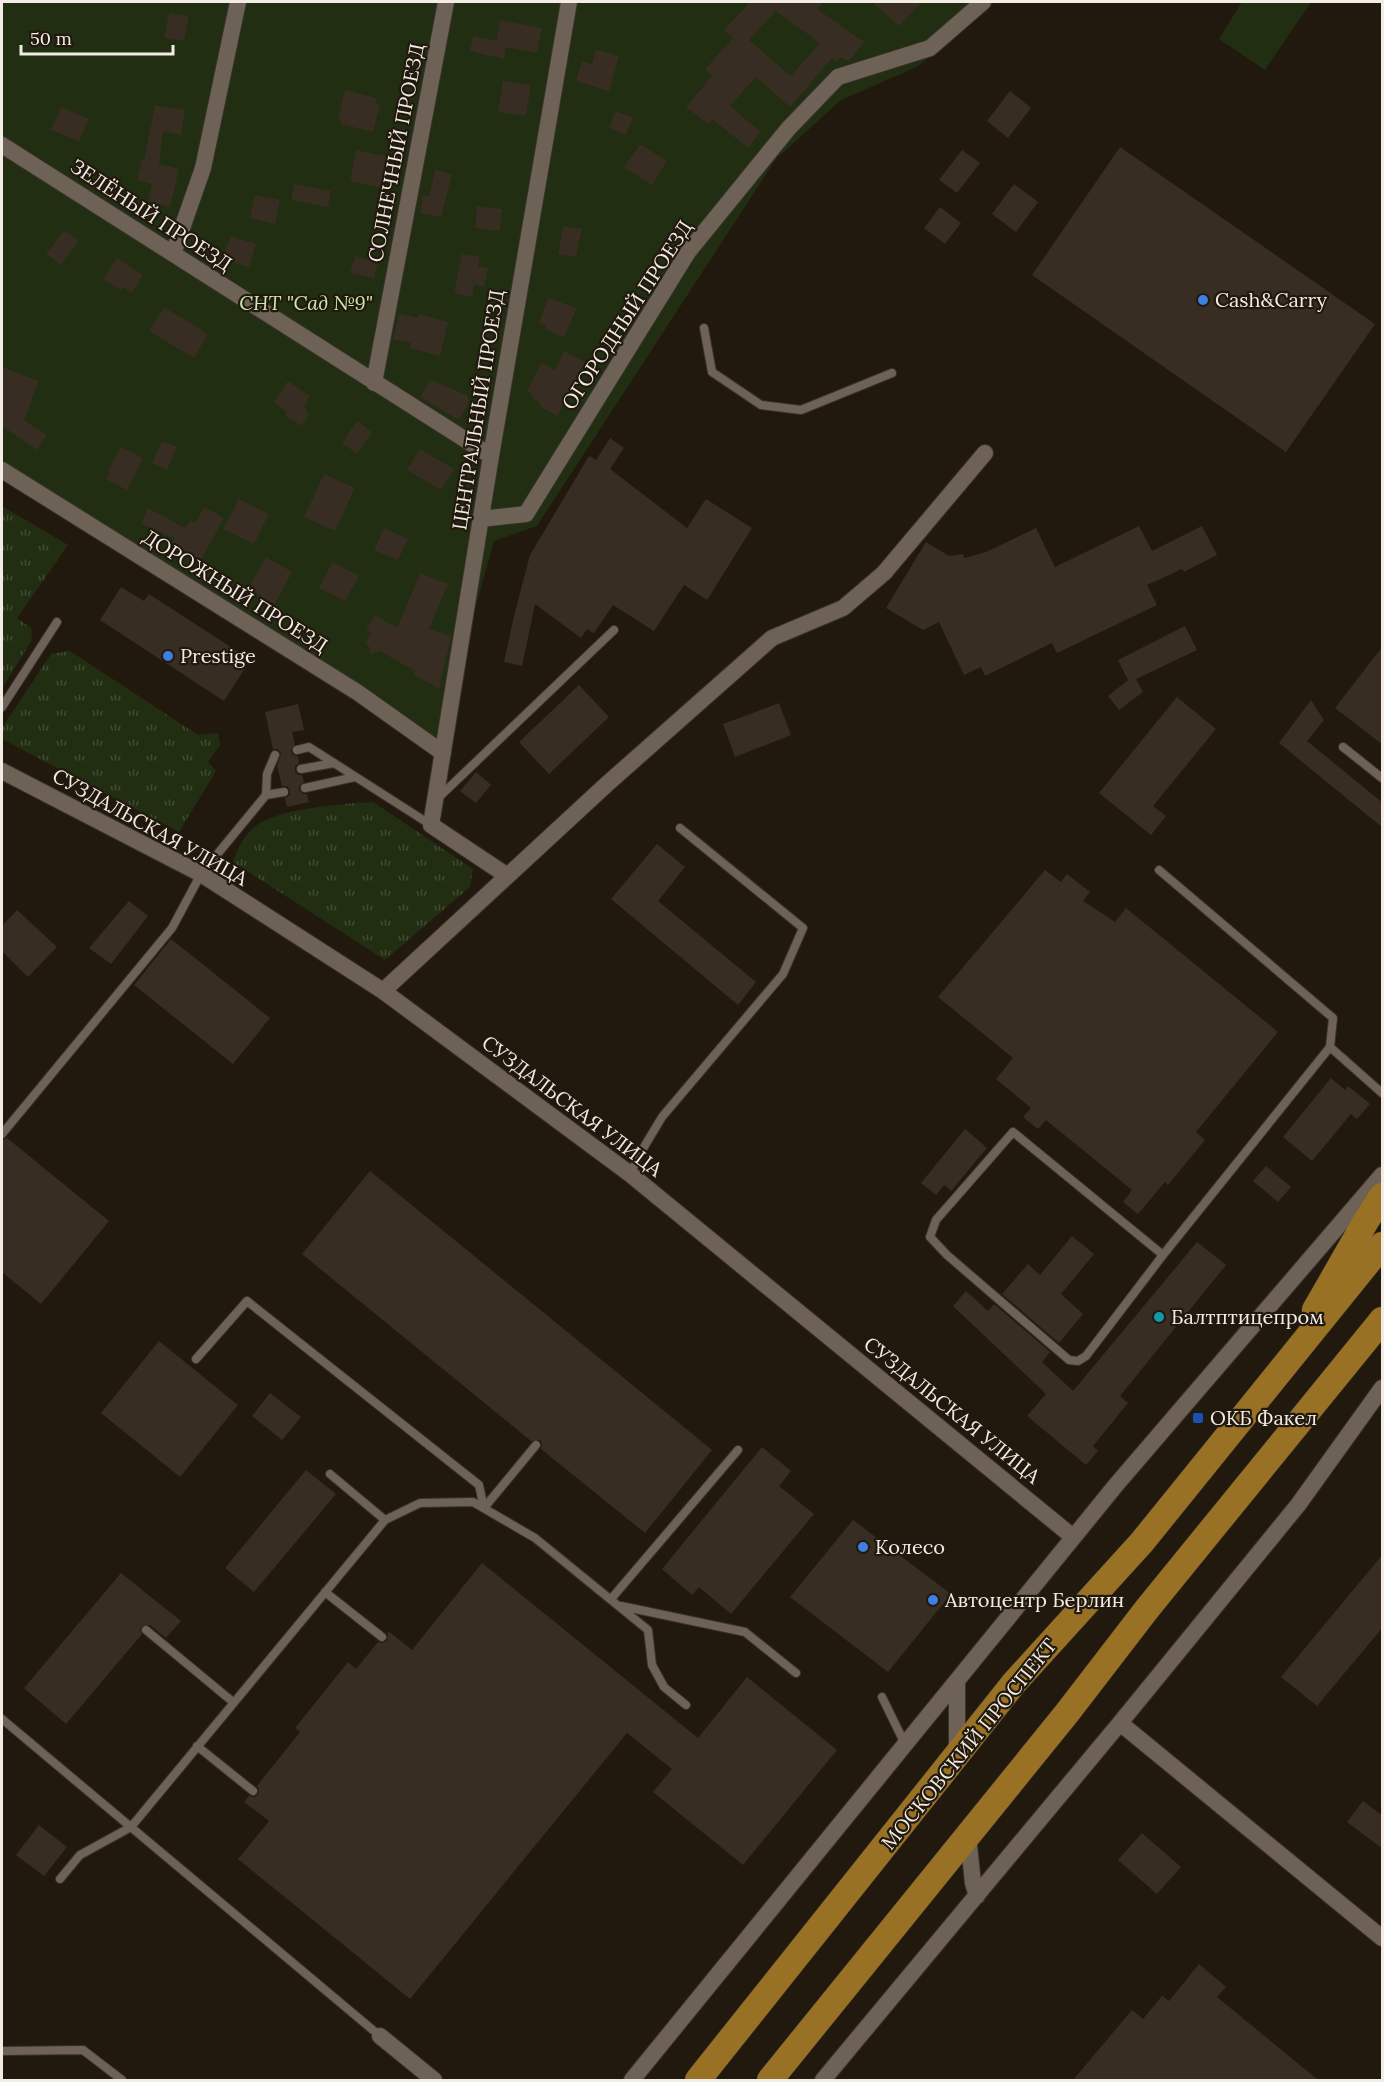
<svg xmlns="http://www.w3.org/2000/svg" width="1384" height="2082" viewBox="0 0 1384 2082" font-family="Lora,serif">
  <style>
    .grass { fill: url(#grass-tufts) }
    .garden { fill: #212e11 }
    .building { fill: #382d22; fill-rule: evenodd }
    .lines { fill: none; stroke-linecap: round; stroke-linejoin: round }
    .lane-casing { stroke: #39322e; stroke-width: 10 }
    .street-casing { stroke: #39322e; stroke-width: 18 }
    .primary-casing { stroke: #39322e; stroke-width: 27 }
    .lane { stroke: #6e6256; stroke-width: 8 }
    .street { stroke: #6e6256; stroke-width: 16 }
    .primary { stroke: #997124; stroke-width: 26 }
    .shop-dot { fill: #3f7fe0; stroke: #22190e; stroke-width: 2 }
    .culture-dot { fill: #0f9aa8; stroke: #22190e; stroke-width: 2 }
    .transit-dot { fill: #1a4fb4; stroke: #22190e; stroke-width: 2 }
    .labels { text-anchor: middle; stroke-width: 4.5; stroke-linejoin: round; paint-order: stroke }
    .street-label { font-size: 20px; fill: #f3ece5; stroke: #22190e }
    .poi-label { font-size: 20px; fill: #f3ece5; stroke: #22190e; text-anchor: start }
    .park-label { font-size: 20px; font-style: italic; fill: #cbe9ab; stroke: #22190e }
  </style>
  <defs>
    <pattern id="grass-tufts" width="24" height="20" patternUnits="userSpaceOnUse" patternTransform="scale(1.5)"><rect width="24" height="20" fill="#212e11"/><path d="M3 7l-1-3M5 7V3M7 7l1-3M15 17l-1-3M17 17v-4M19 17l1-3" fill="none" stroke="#424c34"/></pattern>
  </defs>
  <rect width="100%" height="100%" fill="#22190e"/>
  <!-- grass -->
  <path class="grass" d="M 2,506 L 68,545 L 17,618 L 31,628 L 32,640 L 2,688 Z
    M 70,651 L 198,735 L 218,733 L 220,745 L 208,762 L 216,771 L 179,832 L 2,739 L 2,728 L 51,654 Z
    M 373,802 L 473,869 L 470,887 L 385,960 L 233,862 C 237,850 242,839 251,830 C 271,808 344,804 373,802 Z"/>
  <!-- garden -->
  <path class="garden" d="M 2,2 L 995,2 L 917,67 L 841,100 L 776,159 L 537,526 L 494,541 L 438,741 L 2,470 Z
    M 1242,2 L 1311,2 L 1265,70 L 1219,39 Z"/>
  <!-- building -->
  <path class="building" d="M 750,2 L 823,2 L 817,9 L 864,42 L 849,62 L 841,57 L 837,62 L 832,58 L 790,107 L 756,77 L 730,106 L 761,132 L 748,148 L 712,119 L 708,124 L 686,107 L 712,76 L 705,69 L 733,38 L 724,30 ZM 776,11 L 820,43 L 791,76 L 749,40 Z
    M 872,2 L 922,2 L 899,26 Z
    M 169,13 L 189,16 L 184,41 L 164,38 Z
    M 500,20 L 542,28 L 537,53 L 506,47 L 504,59 L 470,51 L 473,36 L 497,41 Z
    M 596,49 L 619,56 L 609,91 L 576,81 L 582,61 L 592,64 Z
    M 503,81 L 531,85 L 526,116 L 498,112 Z
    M 345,90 L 377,98 L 376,103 L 380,105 L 373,132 L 341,124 L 342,121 L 338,120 Z
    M 1010,91 L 1031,108 L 1008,138 L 987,121 Z
    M 155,105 L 185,110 L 181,135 L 163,131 L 159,164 L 179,169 L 170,207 L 148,201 L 152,184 L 137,180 L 142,159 L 144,160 Z
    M 61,107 L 89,119 L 79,141 L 51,130 Z
    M 615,111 L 633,117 L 626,135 L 609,128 Z
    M 640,144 L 667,161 L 652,185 L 624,167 Z
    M 1120,147 L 1375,324 L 1286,452 L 1032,275 Z
    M 356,150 L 390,157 L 383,188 L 350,181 Z
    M 962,150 L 980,163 L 957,193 L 939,180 Z
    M 435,170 L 452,174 L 441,217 L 420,213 L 423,195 L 429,196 Z
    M 294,184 L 331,191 L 328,207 L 291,200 Z
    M 1014,184 L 1038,202 L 1016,232 L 992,214 Z
    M 255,195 L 280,200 L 275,224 L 250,218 Z
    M 477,206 L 502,209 L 500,231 L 475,228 Z
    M 940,207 L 961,223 L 945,244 L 924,228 Z
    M 563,226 L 582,229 L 576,257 L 558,254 Z
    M 64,230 L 79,241 L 61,265 L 46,254 Z
    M 230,236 L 256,244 L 249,267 L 223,259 Z
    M 462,254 L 480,257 L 478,266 L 488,268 L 484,287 L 474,284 L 472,297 L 454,293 Z
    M 355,256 L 378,262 L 374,278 L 350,273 Z
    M 117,258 L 143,275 L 132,293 L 123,287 L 121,290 L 103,279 Z
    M 548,298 L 577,308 L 564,337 L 545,330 L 546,326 L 539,323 Z
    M 164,307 L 208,334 L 194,358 L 149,331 Z
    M 399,313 L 418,318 L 419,314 L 448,322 L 440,356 L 410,348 L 411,343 L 393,339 Z
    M 564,351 L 585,362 L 557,416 L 541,407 L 539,402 L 533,399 L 532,394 L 527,391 L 541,363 L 555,370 Z
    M 2,367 L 39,381 L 24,420 L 47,435 L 37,450 L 2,426 Z
    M 430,380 L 467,395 L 469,402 L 459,420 L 420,397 Z
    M 288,381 L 310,396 L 304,406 L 309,414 L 302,426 L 285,415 L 287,412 L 274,402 Z
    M 357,421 L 372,432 L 357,454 L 342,443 Z
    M 610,438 L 624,448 L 610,469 L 687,528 L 706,499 L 752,528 L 707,600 L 684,585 L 654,631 L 613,605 L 594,633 L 587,629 L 581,638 L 535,604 L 522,666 L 504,662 L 513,620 L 530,555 L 589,456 L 596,460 Z
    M 162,441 L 177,447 L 167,470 L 152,463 Z
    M 121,447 L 143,458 L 127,490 L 106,479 L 110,472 L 108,471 Z
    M 420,449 L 454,469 L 441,490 L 407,470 Z
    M 324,474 L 355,488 L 335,531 L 304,517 Z
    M 239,499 L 269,514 L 254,544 L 223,529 Z
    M 204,507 L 224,518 L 201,560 L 171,544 L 175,538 L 141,524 L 148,508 L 185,528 L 190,520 L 195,523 Z
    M 1139,526 L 1152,551 L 1202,526 L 1217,555 L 1184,572 L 1182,569 L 1147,585 L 1157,605 L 1057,653 L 1052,643 L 985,676 L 981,667 L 964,675 L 939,622 L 923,630 L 886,608 L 926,542 L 949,556 L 963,554 L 964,558 L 986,552 L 1036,528 L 1055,567 Z
    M 384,528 L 408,539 L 398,560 L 374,550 Z
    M 266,557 L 292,572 L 275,604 L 248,589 Z
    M 332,562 L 359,576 L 345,601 L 319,588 Z
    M 420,573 L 448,584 L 429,629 L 451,636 L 439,689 L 413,674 L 415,671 L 380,651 L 370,654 L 369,646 L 365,644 L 371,633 L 366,630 L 375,615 L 397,628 Z
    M 121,587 L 144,601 L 149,594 L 243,655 L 238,662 L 246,667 L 224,701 L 100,620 Z
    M 1185,626 L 1197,650 L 1136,679 L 1143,692 L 1119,710 L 1108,696 L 1128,680 L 1118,660 Z
    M 1383,646 L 1383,745 L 1335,708 Z
    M 579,685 L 609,717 L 549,774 L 519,742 Z
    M 1177,697 L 1216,729 L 1153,806 L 1166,816 L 1151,835 L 1099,793 Z
    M 1311,700 L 1324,720 L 1307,741 L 1383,803 L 1383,828 L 1279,743 Z
    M 779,703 L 791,735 L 735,757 L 723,724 Z
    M 298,704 L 304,730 L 292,732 L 295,744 L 291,751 L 293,755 L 298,756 L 299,763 L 295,766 L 295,771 L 298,775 L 302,775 L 304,782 L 299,786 L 299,790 L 303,794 L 307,794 L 309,802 L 287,807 L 285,798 L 290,795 L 290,790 L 287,786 L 282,786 L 277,766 L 281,754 L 278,749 L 273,749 L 265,712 Z
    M 476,772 L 491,785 L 476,803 L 460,791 Z
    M 657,844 L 685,867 L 658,901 L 756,982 L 738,1005 L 611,899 Z
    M 1045,870 L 1061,882 L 1067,874 L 1090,892 L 1083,901 L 1115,922 L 1126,908 L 1278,1032 L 1196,1132 L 1205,1140 L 1168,1185 L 1165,1182 L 1138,1214 L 1123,1202 L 1132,1190 L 1046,1120 L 1038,1129 L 1023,1117 L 1031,1108 L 996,1079 L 1013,1058 L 938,997 Z
    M 129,901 L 148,916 L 111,964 L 89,948 Z
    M 17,910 L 57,947 L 28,977 L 2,951 L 2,926 Z
    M 171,939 L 270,1018 L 233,1064 L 134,985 Z
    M 1331,1078 L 1345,1090 L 1348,1086 L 1370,1104 L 1357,1119 L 1351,1114 L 1312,1161 L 1283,1137 Z
    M 965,1129 L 987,1148 L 951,1191 L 944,1185 L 936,1195 L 921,1183 Z
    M 7,1138 L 109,1221 L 41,1304 L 2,1272 L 2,1140 Z
    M 1266,1166 L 1291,1187 L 1278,1202 L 1253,1181 Z
    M 370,1171 L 712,1450 L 645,1533 L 541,1449 L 542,1443 L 540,1440 L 531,1441 L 302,1254 Z
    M 1072,1236 L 1094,1254 L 1061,1294 L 1083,1314 L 1059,1343 L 1002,1294 L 1028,1264 L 1040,1275 Z
    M 1197,1242 L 1226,1265 L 1120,1396 L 1128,1403 L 1093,1446 L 1098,1451 L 1086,1465 L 1027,1416 L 1046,1394 L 953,1306 L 966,1291 L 988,1311 L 994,1304 L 1050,1352 L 1042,1362 L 1073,1391 Z
    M 159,1341 L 238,1405 L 180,1477 L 101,1413 Z
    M 270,1393 L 301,1417 L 282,1440 L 252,1416 Z
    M 762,1447 L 791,1471 L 779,1486 L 814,1514 L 731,1614 L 699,1587 L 692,1595 L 662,1569 Z
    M 306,1470 L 336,1494 L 254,1592 L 225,1568 Z
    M 853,1520 L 951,1594 L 888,1672 L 790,1597 Z
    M 1383,1554 L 1383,1627 L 1317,1706 L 1281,1677 Z
    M 482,1563 L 698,1738 L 747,1677 L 837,1750 L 743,1865 L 653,1792 L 672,1769 L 627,1733 L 410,1999 L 238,1859 L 269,1821 L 244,1802 L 249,1796 L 255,1797 L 258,1794 L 259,1789 L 257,1786 L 300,1732 L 295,1728 L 348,1662 L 356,1669 L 378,1642 L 382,1643 L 387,1641 L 388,1631 L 412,1650 Z
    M 121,1573 L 181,1621 L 166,1638 L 150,1625 L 142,1626 L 140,1630 L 142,1634 L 66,1724 L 24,1688 Z
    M 1363,1801 L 1383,1816 L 1383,1849 L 1347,1822 Z
    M 39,1825 L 67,1847 L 44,1876 L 16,1855 Z
    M 1142,1833 L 1181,1867 L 1157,1894 L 1118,1860 Z
    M 1199,1964 L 1226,1987 L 1217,1997 L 1318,2080 L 1073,2080 L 1132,2010 L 1143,2019 L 1162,1996 L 1169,2001 Z"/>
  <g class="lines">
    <!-- lane casing -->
    <g class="lane-casing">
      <path id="lane" d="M 704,328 L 712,372 L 761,405 L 801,410 L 892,373
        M 2,707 L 57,622
        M 1343,747 L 1382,778
        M 297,750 L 309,747 L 431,825
        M 301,769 L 334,763
        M 305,788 L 355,777
        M 266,795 L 267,774 L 275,755
        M 437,799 L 614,630
        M 1159,870 L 1333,1018 L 1330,1047 L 1382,1093
        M 2,1134 L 172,928 L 201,874 L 266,795 L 284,792
        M 630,1174 L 641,1152 L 662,1117 L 783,974 L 803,928 L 680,828
        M 1163,1255 L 1013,1132 L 936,1220 L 930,1237 L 947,1255 L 1069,1360 L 1078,1361 L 1086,1356 L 1163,1255 L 1330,1047
        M 196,1359 L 247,1301 L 479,1485 L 484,1508 L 536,1445
        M 385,1520 L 420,1503 L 473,1502 L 535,1538 L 648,1630 L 652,1665 L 664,1687 L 686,1705
        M 325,1592 L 382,1637
        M 611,1599 L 738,1450
        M 621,1606 L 745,1632 L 796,1673
        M 146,1630 L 233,1702
        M 882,1697 L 905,1744
        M 2,1719 L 380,2036
        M 197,1746 L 253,1791
        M 60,1879 L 80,1855 L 131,1827 L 385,1520 L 330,1474
        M 2,2051 L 83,2050 L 122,2080"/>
    </g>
    <!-- street casing -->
    <g class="street-casing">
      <path id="street" d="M 2,145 L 491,456
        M 173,254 L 203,168 L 238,2
        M 374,383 L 446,2
        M 2,470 L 357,692 L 443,753
        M 481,519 L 526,514 L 688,252 L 788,129 L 838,77 L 930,48 L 983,2
        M 2,771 L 201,874 L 383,991 L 630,1174 L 1073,1537
        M 506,875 L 431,825 L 491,456 L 569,2
        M 383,991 L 607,784 L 772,638 L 843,608 L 884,573 L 985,453
        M 957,1681 L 957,1754
        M 1120,1723 L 1382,1938
        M 968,1836 L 973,1883 L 977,1896
        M 380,2036 L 434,2080
        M 632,2080 L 1116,1485 L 1382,1175
        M 823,2080 L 1120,1723 L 1298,1505 L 1382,1388"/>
    </g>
    <!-- primary casing -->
    <g class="primary-casing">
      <path id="primary" d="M 1315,1310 L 1366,1221 L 1382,1196
        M 698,2080 L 1014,1683 L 1142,1542 L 1382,1245
        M 770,2080 L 1067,1713 L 1147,1609 L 1382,1320"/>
    </g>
    <!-- lane -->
    <use href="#lane" class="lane"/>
    <!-- street -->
    <use href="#street" class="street"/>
    <!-- primary -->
    <use href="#primary" class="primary"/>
  </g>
  <!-- markers -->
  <g class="shop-dot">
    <circle cx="1203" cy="300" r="6"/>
    <circle cx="168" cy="656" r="6"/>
    <circle cx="863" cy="1547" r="6"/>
    <circle cx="933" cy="1600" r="6"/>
  </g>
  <circle class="culture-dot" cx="1159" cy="1317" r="6"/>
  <rect class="transit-dot" x="1192" y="1412" width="12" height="12" rx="3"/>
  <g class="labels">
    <!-- street labels -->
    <g class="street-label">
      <text transform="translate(396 153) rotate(-79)" y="7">СОЛНЕЧНЫЙ ПРОЕЗД</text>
      <text transform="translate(151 215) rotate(33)" y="7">ЗЕЛЁНЫЙ ПРОЕЗД</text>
      <text transform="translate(627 315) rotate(-57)" y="7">ОГОРОДНЫЙ ПРОЕЗД</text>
      <text transform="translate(478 410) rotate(-81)" y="7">ЦЕНТРАЛЬНЫЙ ПРОЕЗД</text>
      <text transform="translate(235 591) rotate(32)" y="7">ДОРОЖНЫЙ ПРОЕЗД</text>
      <text transform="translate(150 827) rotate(29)" y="7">СУЗДАЛЬСКАЯ УЛИЦА</text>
      <text transform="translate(572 1106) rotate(37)" y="7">СУЗДАЛЬСКАЯ УЛИЦА</text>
      <text transform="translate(952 1410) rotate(39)" y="7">СУЗДАЛЬСКАЯ УЛИЦА</text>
      <text transform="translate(969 1744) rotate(-51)" y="7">МОСКОВСКИЙ ПРОСПЕКТ</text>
    </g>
    <!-- poi labels -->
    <g class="poi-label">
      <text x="1215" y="307">Cash&amp;Carry</text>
      <text x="180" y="663">Prestige</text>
      <text x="1171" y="1324">Балтптицепром</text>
      <text x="1210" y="1425">ОКБ Факел</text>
      <text x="875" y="1554">Колесо</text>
      <text x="945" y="1607">Автоцентр Берлин</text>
    </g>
    <!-- park labels -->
    <g class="park-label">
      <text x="306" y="310">СНТ "Сад №9"</text>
    </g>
  </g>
  <!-- border -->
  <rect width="1384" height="2082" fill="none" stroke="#f3ece5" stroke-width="6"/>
  <!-- scale -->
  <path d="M21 45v9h152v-9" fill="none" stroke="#f3ece5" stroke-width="3"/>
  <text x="30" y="45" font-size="18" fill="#f3ece5" stroke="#22190e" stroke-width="4.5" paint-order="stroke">50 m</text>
</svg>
